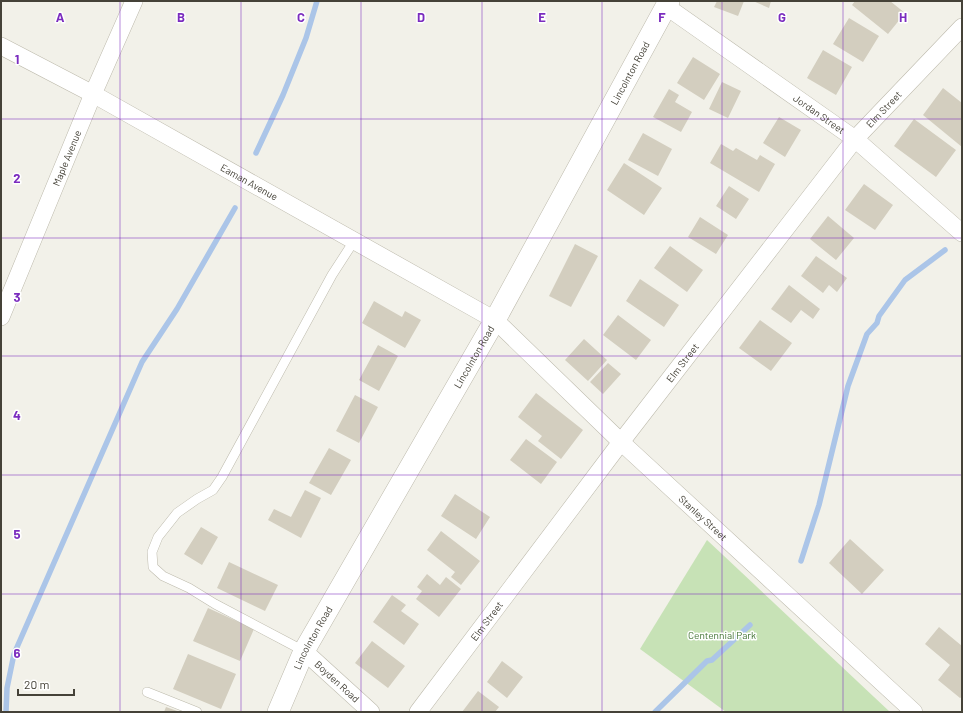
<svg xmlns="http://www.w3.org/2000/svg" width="963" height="713" viewBox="0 0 963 713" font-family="Barlow,sans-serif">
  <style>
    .green { fill: #c7e2b6 }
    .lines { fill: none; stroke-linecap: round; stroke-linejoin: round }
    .stream { stroke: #abc5e8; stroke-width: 5.5 }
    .building { fill: #d3cebf }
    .service-casing { stroke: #bdbaac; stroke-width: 10 }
    .minor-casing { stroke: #bdbaac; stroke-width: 18 }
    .tertiary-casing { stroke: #bdbaac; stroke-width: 22 }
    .service { stroke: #fff; stroke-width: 9 }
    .minor { stroke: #fff; stroke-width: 17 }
    .tertiary { stroke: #fff; stroke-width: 21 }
    .grid { fill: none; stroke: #7b2cbf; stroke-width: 1; stroke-opacity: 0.55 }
    .labels { text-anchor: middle; stroke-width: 3; stroke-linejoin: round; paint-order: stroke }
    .street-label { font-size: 10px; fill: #454238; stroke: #fff }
    .park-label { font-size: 10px; fill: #3f7131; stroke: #fff }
    .grid-label { font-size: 13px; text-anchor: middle; font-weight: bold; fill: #7b2cbf; stroke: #fff; stroke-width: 3; stroke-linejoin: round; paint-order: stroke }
  </style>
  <rect width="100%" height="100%" fill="#f2f1e9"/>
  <!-- green -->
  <path class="green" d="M 707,540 L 890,712 L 726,712 L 640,649 Z"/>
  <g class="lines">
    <!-- stream -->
    <path class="stream" d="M 256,153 L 283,95 L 306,38 L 317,1
      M 801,561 L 819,505 L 848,386 L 867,334 L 877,323 L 879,316 L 905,280 L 945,250
      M 6,712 L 7,688 L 14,654 L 142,362 L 177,309 L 235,208
      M 655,712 L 707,661 L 712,660 L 750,625"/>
  </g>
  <!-- building -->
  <path class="building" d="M 717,1 L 744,1 L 738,16 L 714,7 Z
    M 753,1 L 771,1 L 769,8 Z
    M 855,1 L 890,1 L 905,13 L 888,34 L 852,5 Z
    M 849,18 L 879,36 L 863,62 L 833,44 Z
    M 823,50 L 852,67 L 836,95 L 807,78 Z
    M 693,57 L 720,74 L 704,100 L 677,83 Z
    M 722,82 L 741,91 L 728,118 L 709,109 Z
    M 943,88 L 962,103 L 962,147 L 923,115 Z
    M 669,89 L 679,95 L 675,102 L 692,112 L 681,132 L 653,117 Z
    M 779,117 L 801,130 L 785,157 L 763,143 Z
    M 914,119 L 956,150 L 936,177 L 894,146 Z
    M 643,133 L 672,149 L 658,176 L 628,160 Z
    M 721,144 L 733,151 L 736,148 L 757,160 L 760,155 L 775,164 L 759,192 L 710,163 Z
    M 624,163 L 662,188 L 644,215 L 607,190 Z
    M 864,184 L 893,205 L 875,230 L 845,210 Z
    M 729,186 L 749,199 L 736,219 L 716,206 Z
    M 828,216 L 854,238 L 836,260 L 810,239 Z
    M 700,217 L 728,235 L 716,254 L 688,237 Z
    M 575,244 L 598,256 L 571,307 L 549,296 Z
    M 670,246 L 703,270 L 687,292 L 654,268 Z
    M 816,256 L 847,278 L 837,292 L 829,285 L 823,293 L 801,276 Z
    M 640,279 L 679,305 L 664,327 L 626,301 Z
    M 789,285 L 820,309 L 813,319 L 801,310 L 791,323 L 771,309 Z
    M 374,301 L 402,317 L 405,311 L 421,320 L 405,348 L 362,323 Z
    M 618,315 L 651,340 L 636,360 L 603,335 Z
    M 760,320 L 792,343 L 771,371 L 739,348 Z
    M 584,339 L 607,360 L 588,381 L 565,360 Z
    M 378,345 L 398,356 L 379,391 L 359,380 Z
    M 608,363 L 621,374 L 603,394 L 590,382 Z
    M 536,393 L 583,430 L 561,459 L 538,441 L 542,436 L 518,417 Z
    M 355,395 L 378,407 L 359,443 L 336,431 Z
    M 526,439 L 557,462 L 541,484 L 510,460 Z
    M 329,448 L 351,460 L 331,495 L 309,483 Z
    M 305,490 L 321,498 L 301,538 L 268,520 L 274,509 L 291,517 Z
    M 455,494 L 490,517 L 476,539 L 441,516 Z
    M 201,527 L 218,537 L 202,565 L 184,554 Z
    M 441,531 L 480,561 L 461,585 L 451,577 L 455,572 L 427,550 Z
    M 850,539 L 884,570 L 862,594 L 829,563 Z
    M 229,562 L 278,585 L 265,611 L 217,588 Z
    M 427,574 L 440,585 L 446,577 L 461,589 L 439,617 L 416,599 L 422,591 L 417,587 Z
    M 392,595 L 406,605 L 401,611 L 419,624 L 404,645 L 373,622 Z
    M 208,608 L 254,629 L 240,661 L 193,641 Z
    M 939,627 L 962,646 L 962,697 L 960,698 L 938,680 L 950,665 L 925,644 Z
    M 372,641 L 405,666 L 388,688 L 355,663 Z
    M 188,654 L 236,674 L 221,709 L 173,689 Z
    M 502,661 L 523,677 L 507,698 L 487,682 Z
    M 478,691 L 499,707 L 495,712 L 462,712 Z
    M 166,707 L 180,712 L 164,712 Z"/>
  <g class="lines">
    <!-- service casing -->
    <g class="service-casing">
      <path id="service" d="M 304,651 L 215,604 L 189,588 L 163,576 L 153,567 L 152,552 L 158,537 L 177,513 L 197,499 L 213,490 L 222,477 L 332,275 L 354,241
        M 147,692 L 197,712"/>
    </g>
    <!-- minor casing -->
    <g class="minor-casing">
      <g id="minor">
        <path id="s1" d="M 667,7 L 855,139 L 962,233"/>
        <path id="s2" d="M 1,46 L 93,94 L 495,320 L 621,442 L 914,712"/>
        <path id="s3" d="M 1,317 L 93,94 L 134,1"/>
        <path id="s4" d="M 304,651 L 371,712"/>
        <path id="s5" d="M 418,712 L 621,442 L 855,139 L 962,27"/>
      </g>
    </g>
    <!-- tertiary casing -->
    <g class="tertiary-casing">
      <g id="tertiary">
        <path id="s6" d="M 278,712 L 304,651 L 495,320 L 669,1"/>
      </g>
    </g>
    <!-- service -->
    <use href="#service" class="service"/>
    <!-- minor -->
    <use href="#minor" class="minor"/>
    <!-- tertiary -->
    <use href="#tertiary" class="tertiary"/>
  </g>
  <!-- grid -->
  <path class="grid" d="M 120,1 L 120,712M 241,1 L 241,712M 361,1 L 361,712M 482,1 L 482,712M 602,1 L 602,712M 722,1 L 722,712M 843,1 L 843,712M 1,119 L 962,119M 1,238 L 962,238M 1,356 L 962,356M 1,475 L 962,475M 1,594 L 962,594"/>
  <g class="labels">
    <!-- street labels -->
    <g class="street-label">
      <text dy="4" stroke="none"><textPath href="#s6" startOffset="730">Lincolnton Road</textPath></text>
      <text dy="4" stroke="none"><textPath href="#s5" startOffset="762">Elm Street</textPath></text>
      <text dy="4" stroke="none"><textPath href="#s1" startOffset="186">Jordan Street</textPath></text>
      <text dy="4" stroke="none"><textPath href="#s3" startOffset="172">Maple Avenue</textPath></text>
      <text dy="4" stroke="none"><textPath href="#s2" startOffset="283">Eaman Avenue</textPath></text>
      <text dy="4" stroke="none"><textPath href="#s6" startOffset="406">Lincolnton Road</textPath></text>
      <text dy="4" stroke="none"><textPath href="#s5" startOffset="438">Elm Street</textPath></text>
      <text dy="4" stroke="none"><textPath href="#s2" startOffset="852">Stanley Street</textPath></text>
      <text dy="4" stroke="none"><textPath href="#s5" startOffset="114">Elm Street</textPath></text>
      <text dy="4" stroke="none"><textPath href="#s6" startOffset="82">Lincolnton Road</textPath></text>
      <text dy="4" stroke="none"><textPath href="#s4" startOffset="45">Boyden Road</textPath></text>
    </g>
    <!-- park labels -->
    <g class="park-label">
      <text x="722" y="639">Centennial Park</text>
    </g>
  </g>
  <g class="grid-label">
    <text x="60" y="22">A</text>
    <text x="181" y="22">B</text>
    <text x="301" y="22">C</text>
    <text x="421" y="22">D</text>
    <text x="542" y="22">E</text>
    <text x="662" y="22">F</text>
    <text x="782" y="22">G</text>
    <text x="903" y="22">H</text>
    <text x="17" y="64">1</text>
    <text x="17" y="183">2</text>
    <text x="17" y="302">3</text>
    <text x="17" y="420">4</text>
    <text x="17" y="539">5</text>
    <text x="17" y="658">6</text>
  </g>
  <!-- border -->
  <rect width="963" height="713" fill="none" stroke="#454238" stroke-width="4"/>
  <!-- scale -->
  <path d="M18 689v6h56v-6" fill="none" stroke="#454238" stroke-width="2"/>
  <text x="24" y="689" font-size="12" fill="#454238" stroke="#ffffff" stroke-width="3" paint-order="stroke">20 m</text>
</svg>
